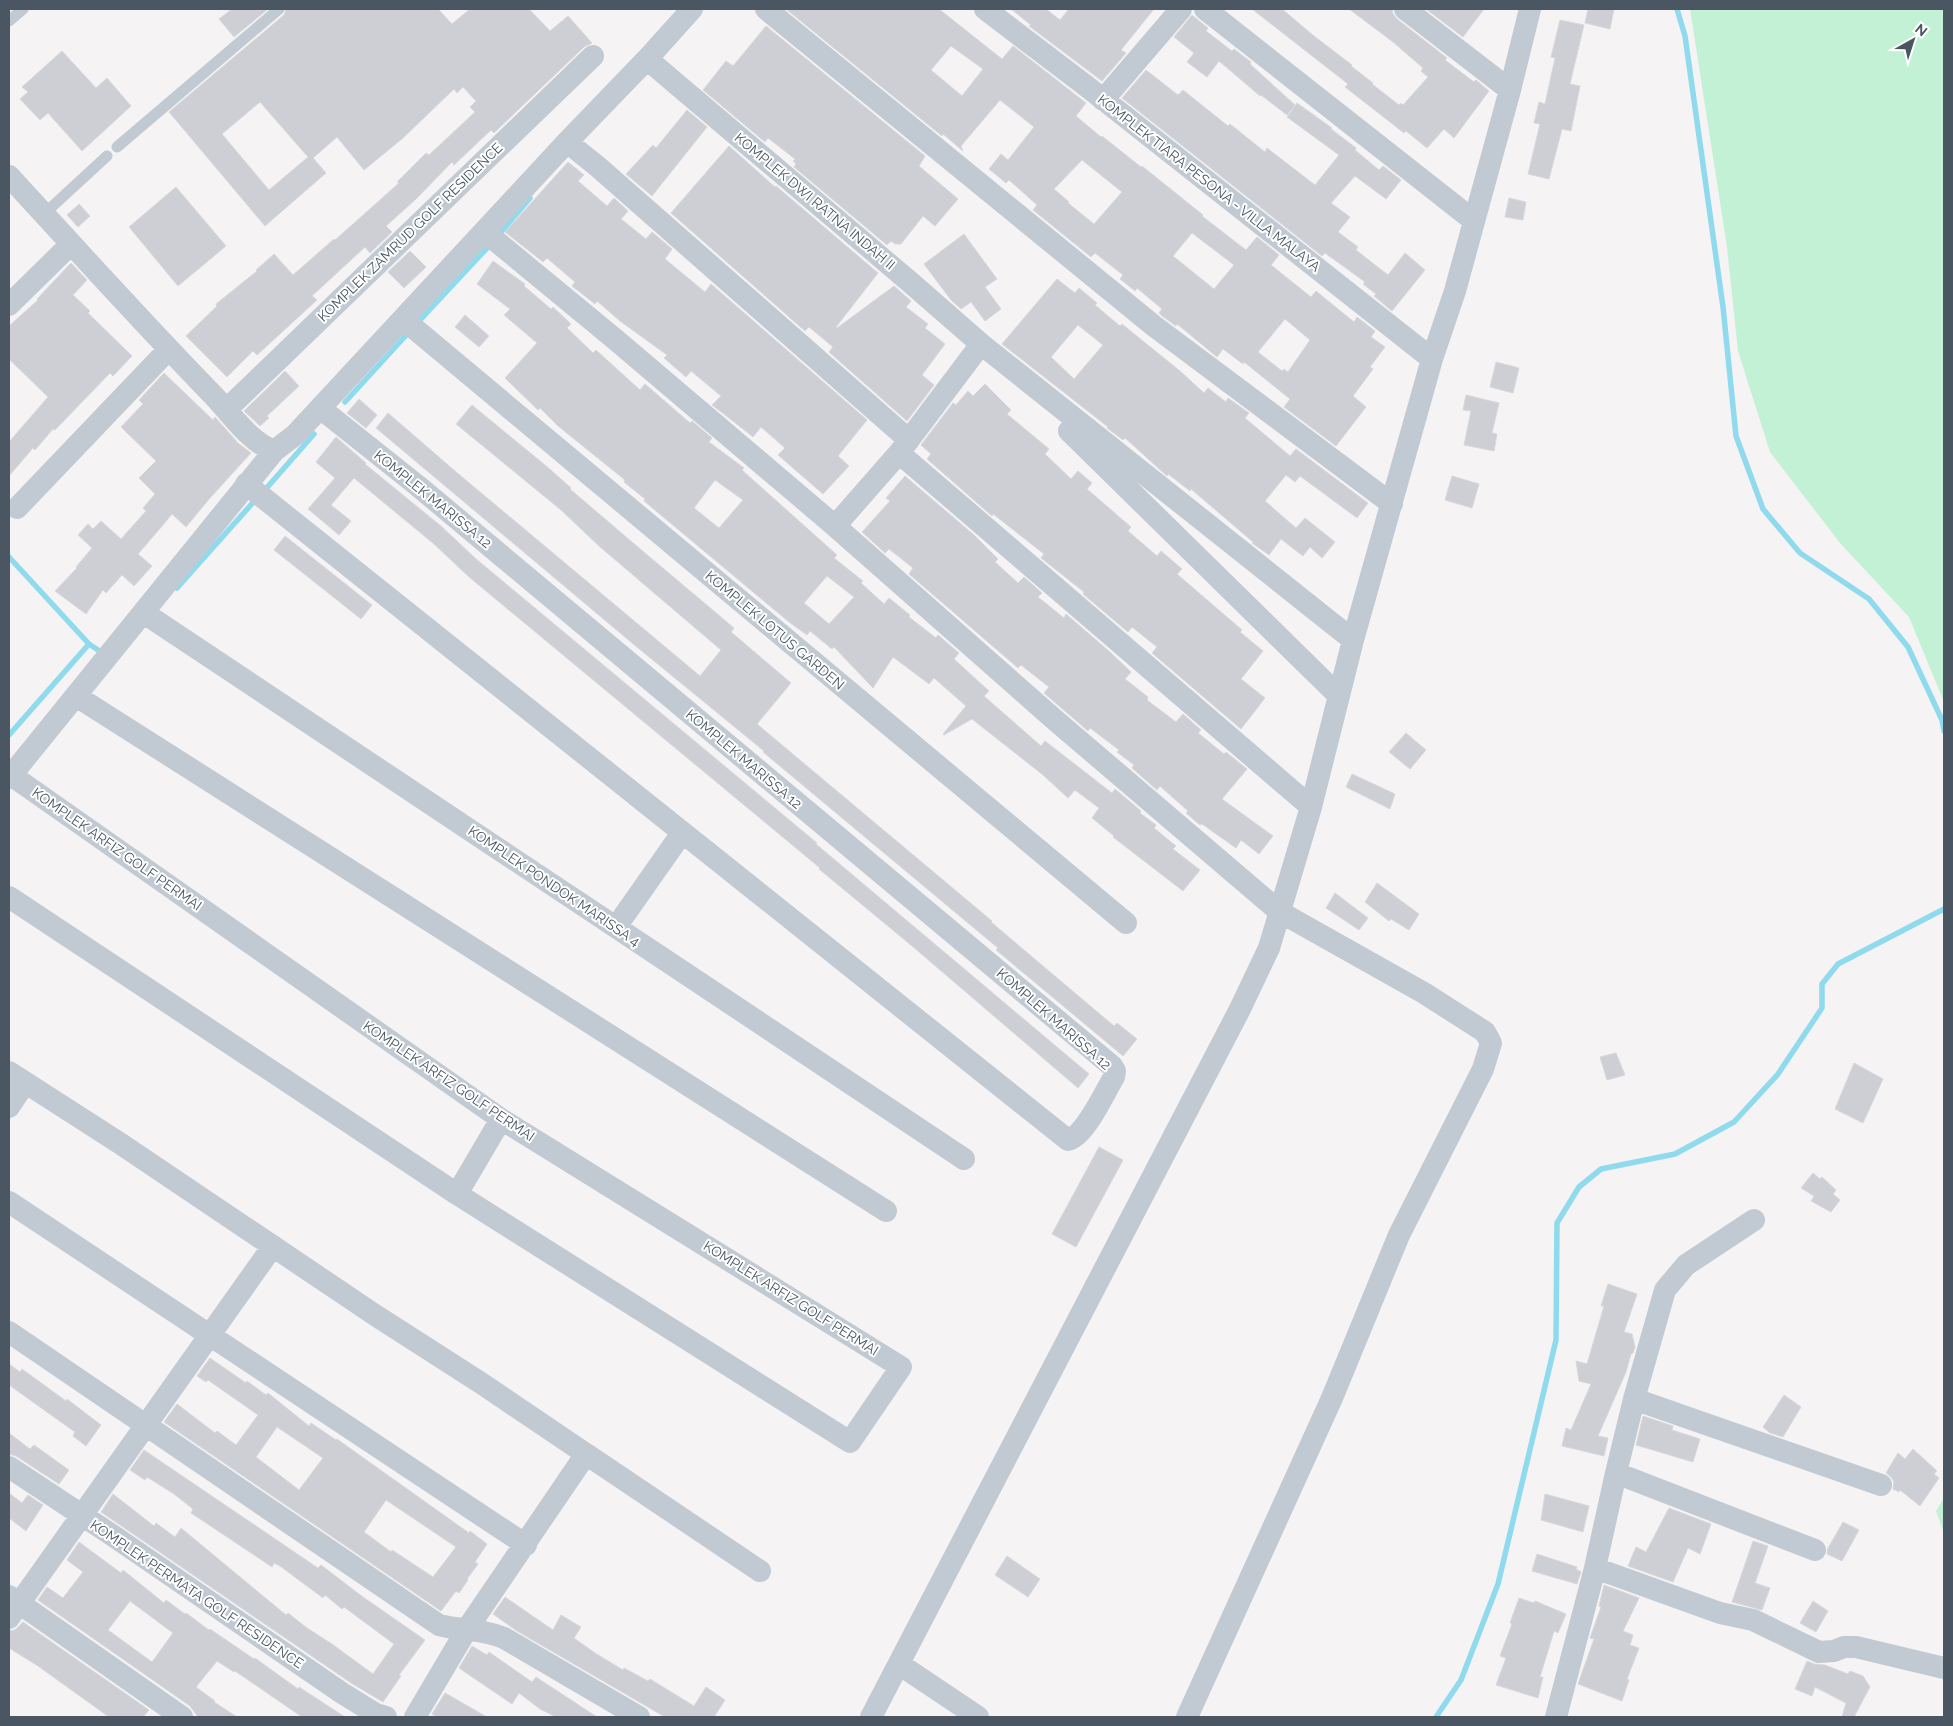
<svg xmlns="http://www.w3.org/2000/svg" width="1953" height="1726" viewBox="0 0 1953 1726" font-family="Raleway,sans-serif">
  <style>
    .green { fill: #c3f1d5 }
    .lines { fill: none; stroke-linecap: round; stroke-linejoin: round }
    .stream { stroke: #90daee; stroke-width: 5.5 }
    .building { fill: #cdcfd5; stroke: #d7d9de; fill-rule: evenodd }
    .lane { stroke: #c1cad2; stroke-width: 11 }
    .street { stroke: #c1cad2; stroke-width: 22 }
    .labels { text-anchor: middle; stroke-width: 4; stroke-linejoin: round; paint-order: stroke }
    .street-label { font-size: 14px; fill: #4a5661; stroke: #fff }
  </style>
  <rect width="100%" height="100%" fill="#f5f3f3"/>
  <!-- green -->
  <path class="green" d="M 1690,9 L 1944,9 L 1944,702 L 1909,617 L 1840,543 L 1770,452 L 1738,351 L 1727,247 Z
    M 1944,1498 L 1944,1533 L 1936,1511 Z"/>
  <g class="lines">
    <!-- stream -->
    <path class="stream" d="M 1677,9 L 1685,36 L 1723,307 L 1736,436 L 1763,509 L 1800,553 L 1869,599 L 1908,647 L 1942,720 L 1944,731
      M 501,232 L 530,198
      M 417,323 L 487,248
      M 345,402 L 409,332
      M 264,491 L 314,434
      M 9,557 L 89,644 L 104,654
      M 177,588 L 257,498
      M 9,735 L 89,644
      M 1436,1717 L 1461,1680 L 1498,1584 L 1556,1340 L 1557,1223 L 1579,1187 L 1601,1169 L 1675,1154 L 1734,1122 L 1778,1074 L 1822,1008 L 1822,984 L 1838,964 L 1944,909"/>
  </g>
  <!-- building -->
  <path class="building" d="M 232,9 L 268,9 L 234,37 L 219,19 Z
    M 286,9 L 438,9 L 452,24 L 470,9 L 529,9 L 550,31 L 568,16 L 592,43 L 584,47 L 494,133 L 491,130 L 454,165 L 452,162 L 415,200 L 386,226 L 392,232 L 370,253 L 365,247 L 312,296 L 317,300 L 257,355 L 253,351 L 227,377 L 186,336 L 217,306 L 216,304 L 257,271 L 256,270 L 274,254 L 293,275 L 334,239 L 335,240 L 399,183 L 397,182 L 426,153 L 429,155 L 475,112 L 470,107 L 476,101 L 463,87 L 457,93 L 454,89 L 403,138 L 364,170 L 337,137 L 313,158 L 326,173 L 265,226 L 169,112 L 284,15 ZM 260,102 L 308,157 L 269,190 L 222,134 Z
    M 786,9 L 939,9 L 1002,59 L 1013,46 L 1086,103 L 1076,116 L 1101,137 L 1102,136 L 1141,167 L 1142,166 L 1203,215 L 1202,216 L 1246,250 L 1257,237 L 1279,255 L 1271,265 L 1311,297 L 1316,291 L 1354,322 L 1357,317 L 1375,331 L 1371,337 L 1385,347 L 1370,367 L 1373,369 L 1353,396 L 1366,407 L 1336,446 L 1284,407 L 1290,399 L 1244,362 L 1243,364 L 1223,349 L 1217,357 L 1177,324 L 1176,326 L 1162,316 L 1159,313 L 1162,309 L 1137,288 L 1135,291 L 1120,279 L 1123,275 L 1095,253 L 1091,257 L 1033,210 L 1037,205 L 1009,180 L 1006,183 L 989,169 L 1001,154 L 1008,160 L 1034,127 L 1000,100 L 961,146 L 963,151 L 943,134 L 942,136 ZM 951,46 L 983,69 L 962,96 L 931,70 ZM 1082,160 L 1122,192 L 1094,224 L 1068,203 L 1069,202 L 1054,189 ZM 1192,233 L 1234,265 L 1214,289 L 1173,256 ZM 1285,319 L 1310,340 L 1288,372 L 1284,369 L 1282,371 L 1258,352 Z
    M 1011,9 L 1046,9 L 1060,20 L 1069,9 L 1154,9 L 1121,50 L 1126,53 L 1102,81 L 1029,26 L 1031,25 Z
    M 1252,9 L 1282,9 L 1314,36 L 1352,65 L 1351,66 L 1373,83 L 1372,84 L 1399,105 L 1401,103 L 1403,105 L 1428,77 L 1421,71 L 1423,68 L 1393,42 L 1349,9 L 1392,9 L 1393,14 L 1397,19 L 1447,58 L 1445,60 L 1474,82 L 1476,80 L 1489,91 L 1454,138 L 1444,129 L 1427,148 L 1406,131 L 1404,133 L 1345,87 L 1348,84 Z
    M 1426,9 L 1484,9 L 1463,37 Z
    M 1588,9 L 1614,9 L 1610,29 L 1585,23 Z
    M 1192,15 L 1208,28 L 1206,31 L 1232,51 L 1234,49 L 1251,62 L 1250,64 L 1295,105 L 1287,115 L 1261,95 L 1260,96 L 1219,61 L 1207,77 L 1187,62 L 1194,53 L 1174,37 Z
    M 1560,20 L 1584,25 L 1570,84 L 1580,86 L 1571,131 L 1562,129 L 1549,179 L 1528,174 L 1540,124 L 1534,123 L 1539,102 L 1545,104 L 1555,58 L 1551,57 Z
    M 766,26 L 925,156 L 919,166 L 958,199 L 935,226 L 923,216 L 901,244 L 895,244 L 891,241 L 887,245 L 794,167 L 796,164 L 793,161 L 795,159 L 768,138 L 765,142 L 703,90 L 726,61 L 733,66 Z
    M 62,51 L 96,88 L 107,78 L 131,106 L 82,151 L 48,113 L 40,120 L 20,99 L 28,92 L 22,87 Z
    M 1146,70 L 1178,95 L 1183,90 L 1228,126 L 1230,124 L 1265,152 L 1267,148 L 1315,185 L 1339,155 L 1287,117 L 1297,103 L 1332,128 L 1331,129 L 1356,148 L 1355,150 L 1379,170 L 1383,166 L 1401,180 L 1386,199 L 1355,176 L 1331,203 L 1350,217 L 1338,232 L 1358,247 L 1356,250 L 1388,275 L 1405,253 L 1425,270 L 1392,311 L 1374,296 L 1376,294 L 1363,284 L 1365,282 L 1325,253 L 1322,256 L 1122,98 Z
    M 687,110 L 707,127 L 652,196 L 626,174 L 653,145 L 656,148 Z
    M 729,146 L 775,187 L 776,186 L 878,273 L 836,327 L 837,328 L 894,286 L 911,301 L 906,307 L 928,324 L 925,328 L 945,344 L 922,375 L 934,385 L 907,421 L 829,352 L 833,347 L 809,327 L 805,331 L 671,213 Z
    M 568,162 L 584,175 L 578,181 L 607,206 L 614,198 L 628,211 L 621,219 L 646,239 L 652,232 L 672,249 L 665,259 L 705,292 L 711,284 L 867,420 L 838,456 L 849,466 L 823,494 L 778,455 L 785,448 L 761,427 L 753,437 L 729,418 L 712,405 L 721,396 L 691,371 L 686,377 L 664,358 L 667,355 L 620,321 L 597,301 L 595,304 L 572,286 L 575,282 L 547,258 L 543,262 L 505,232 Z
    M 176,187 L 226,246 L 178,286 L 129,227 Z
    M 1509,198 L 1526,202 L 1523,220 L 1505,217 Z
    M 79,204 L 90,216 L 78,227 L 67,215 Z
    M 964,234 L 997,279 L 985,287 L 1001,309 L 985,321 L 971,302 L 961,309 L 951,300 L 924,264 Z
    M 410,251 L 426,267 L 404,288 L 388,272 Z
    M 493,261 L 525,284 L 524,286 L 551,309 L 553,307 L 571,324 L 567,328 L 593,353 L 596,350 L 640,390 L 645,384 L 690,423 L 692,421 L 712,438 L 709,442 L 744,468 L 742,470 L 837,555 L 834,558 L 863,581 L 861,583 L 884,604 L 889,598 L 910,615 L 909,617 L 936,638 L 938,635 L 959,653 L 954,659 L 989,691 L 984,696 L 1041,746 L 1045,741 L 1112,793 L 1115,789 L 1141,811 L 1140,813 L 1156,825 L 1154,828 L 1176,846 L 1173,849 L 1200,870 L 1183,891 L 1113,837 L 1114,836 L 1092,818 L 1099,808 L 1075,790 L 1068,798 L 1043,775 L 972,719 L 944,735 L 943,734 L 966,706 L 934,678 L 929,684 L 893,657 L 873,688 L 834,647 L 832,649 L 810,631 L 807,635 L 789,622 L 644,501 L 645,499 L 624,482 L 625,480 L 558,426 L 540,408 L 538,410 L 505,378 L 537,343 L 504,315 L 510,309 L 477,284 ZM 715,480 L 743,500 L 719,528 L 694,508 ZM 827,576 L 854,597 L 829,624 L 804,603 Z
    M 71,263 L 87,280 L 73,295 L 90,311 L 88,313 L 132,356 L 113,376 L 110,373 L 55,430 L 53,429 L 35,450 L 33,448 L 9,476 L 9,442 L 48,397 L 9,359 L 9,326 L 38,300 L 37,299 Z
    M 1057,279 L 1075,293 L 1079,288 L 1097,303 L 1095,305 L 1120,326 L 1122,324 L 1180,371 L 1204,393 L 1208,388 L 1226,402 L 1228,398 L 1249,413 L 1245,418 L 1290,456 L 1296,449 L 1368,503 L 1357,518 L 1300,476 L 1295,482 L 1286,475 L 1265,501 L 1296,528 L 1305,518 L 1335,542 L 1322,558 L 1310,547 L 1303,556 L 1281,539 L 1269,555 L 1252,543 L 1253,542 L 1191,489 L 1190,491 L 1168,474 L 1167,476 L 1125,438 L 1123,440 L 1107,428 L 1108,427 L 1002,344 ZM 1078,325 L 1103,345 L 1074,379 L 1051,357 Z
    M 465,315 L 489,336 L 479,347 L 455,327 Z
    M 1496,362 L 1519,368 L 1513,393 L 1490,387 Z
    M 285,371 L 299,386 L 267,416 L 269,418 L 260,426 L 244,411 Z
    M 164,373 L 213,420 L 215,417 L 238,443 L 251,453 L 210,498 L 186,527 L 172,514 L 163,525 L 138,554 L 152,566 L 134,586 L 122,575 L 106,593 L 103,590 L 86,614 L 55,591 L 77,568 L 76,567 L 92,548 L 78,535 L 88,524 L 93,529 L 101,521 L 121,539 L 146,511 L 143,508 L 155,494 L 139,478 L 156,461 L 121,427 L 143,404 L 139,400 Z
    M 985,384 L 1011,410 L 1007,414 L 1049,449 L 1045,454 L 1071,479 L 1078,471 L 1092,483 L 1087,489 L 1131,527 L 1128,531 L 1157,556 L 1161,551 L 1182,569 L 1177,574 L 1242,630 L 1240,632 L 1263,651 L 1241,679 L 1265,698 L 1241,729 L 1152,653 L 1157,647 L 1132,627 L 1128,632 L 1083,594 L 1084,592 L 1041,558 L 1044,554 L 993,514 L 992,516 L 927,459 L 931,454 L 921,445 L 953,403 L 956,405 L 968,391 L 973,396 Z
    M 1466,395 L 1499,403 L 1492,433 L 1497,434 L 1494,451 L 1464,445 L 1471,411 L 1463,410 Z
    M 359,399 L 377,415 L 366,428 L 347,413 Z
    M 472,405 L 551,470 L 571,488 L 570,489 L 632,542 L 734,628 L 731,632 L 791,683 L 757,724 L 992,921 L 991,922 L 1114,1026 L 1117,1023 L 1137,1039 L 1123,1056 L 996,950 L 998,948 L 763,752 L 764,751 L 632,643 L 376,428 L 388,413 L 455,471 L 700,676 L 721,650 L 599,546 L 561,510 L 456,424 Z
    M 336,437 L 366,463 L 365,464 L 441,526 L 475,558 L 817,843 L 816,844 L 1089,1074 L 1078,1088 L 912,946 L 819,869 L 820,868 L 469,577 L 434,544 L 354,478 L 331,505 L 351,521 L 339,535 L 308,509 L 335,478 L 316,462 Z
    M 905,476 L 974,535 L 998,559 L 995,562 L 1018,583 L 1024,577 L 1042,593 L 1038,597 L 1064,618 L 1066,614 L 1110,652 L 1131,672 L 1125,679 L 1148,697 L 1147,700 L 1176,722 L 1183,714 L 1201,730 L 1198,733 L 1224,754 L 1226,752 L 1247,769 L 1222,799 L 1273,836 L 1259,854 L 1241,840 L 1236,848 L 1202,824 L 1200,825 L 1186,813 L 1188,811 L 1160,786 L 1157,790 L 1132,768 L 1134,765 L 1117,752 L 1119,750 L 1090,728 L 1088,731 L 1044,693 L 1049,687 L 1021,665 L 1018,668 L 909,574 L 913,568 L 889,549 L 885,553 L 862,532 L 890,501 L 886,498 Z
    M 1452,476 L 1479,484 L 1472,508 L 1445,500 Z
    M 285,536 L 372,605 L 361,619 L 274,550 Z
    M 1406,733 L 1426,750 L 1410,769 L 1389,752 Z
    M 1352,774 L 1395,794 L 1390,809 L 1346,787 Z
    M 1377,883 L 1419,914 L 1409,930 L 1391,919 L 1389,921 L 1365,902 Z
    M 1335,893 L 1368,918 L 1359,930 L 1326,908 Z
    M 1616,1053 L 1625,1075 L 1607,1080 L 1600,1057 Z
    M 1854,1063 L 1883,1079 L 1863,1123 L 1835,1109 Z
    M 1099,1147 L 1123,1160 L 1076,1247 L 1052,1234 Z
    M 1813,1173 L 1820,1179 L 1822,1177 L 1836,1190 L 1833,1194 L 1840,1200 L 1831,1212 L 1811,1201 L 1814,1196 L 1801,1188 Z
    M 1608,1284 L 1637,1294 L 1624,1332 L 1632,1334 L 1635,1347 L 1633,1353 L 1631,1354 L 1626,1372 L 1598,1436 L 1608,1438 L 1604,1456 L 1562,1446 L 1566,1428 L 1571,1430 L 1591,1384 L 1579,1381 L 1576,1361 L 1587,1364 L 1604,1306 L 1601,1306 Z
    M 210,1358 L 246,1383 L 247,1381 L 266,1395 L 268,1393 L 309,1426 L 311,1423 L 336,1440 L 337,1439 L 469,1533 L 470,1531 L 487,1544 L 475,1562 L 478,1564 L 467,1579 L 468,1580 L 459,1593 L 456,1591 L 441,1611 L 164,1422 L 177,1404 L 215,1433 L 217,1431 L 236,1445 L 258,1415 L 208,1380 L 206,1382 L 197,1376 ZM 277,1427 L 323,1458 L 299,1490 L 256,1457 ZM 386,1500 L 456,1547 L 433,1577 L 392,1550 L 391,1552 L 364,1532 Z
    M 9,1364 L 20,1372 L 22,1369 L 66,1401 L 67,1399 L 101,1425 L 86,1446 L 73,1436 L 75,1432 L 9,1385 Z
    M 1784,1395 L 1801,1407 L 1783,1437 L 1770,1433 L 1763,1427 Z
    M 1643,1416 L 1673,1426 L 1672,1430 L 1700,1439 L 1693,1462 L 1636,1445 Z
    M 9,1433 L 30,1449 L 34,1445 L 69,1470 L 59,1484 L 16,1456 L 9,1454 Z
    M 1913,1449 L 1937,1471 L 1934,1474 L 1939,1478 L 1920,1506 L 1900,1490 L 1899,1492 L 1893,1489 L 1894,1482 L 1891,1477 L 1886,1473 L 1898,1453 L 1905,1459 Z
    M 144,1450 L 318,1568 L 321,1565 L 363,1597 L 425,1640 L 399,1675 L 401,1676 L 383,1702 L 351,1683 L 101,1512 L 113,1494 L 154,1526 L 156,1523 L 175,1537 L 181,1528 L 286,1615 L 288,1613 L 307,1628 L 332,1644 L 373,1674 L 394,1644 L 344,1607 L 342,1609 L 325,1595 L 323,1598 L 280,1566 L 274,1563 L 272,1567 L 191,1513 L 193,1509 L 174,1494 L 147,1477 L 145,1480 L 130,1470 Z
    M 9,1493 L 22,1503 L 28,1495 L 43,1505 L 26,1531 L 9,1518 Z
    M 1545,1494 L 1589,1506 L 1583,1532 L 1541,1520 Z
    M 1669,1508 L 1711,1524 L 1700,1554 L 1688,1548 L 1673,1582 L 1628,1566 L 1636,1547 L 1646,1552 Z
    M 1843,1522 L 1859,1530 L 1842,1561 L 1827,1554 L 1828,1548 Z
    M 1753,1541 L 1768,1546 L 1755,1583 L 1770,1588 L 1762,1610 L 1732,1602 Z
    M 79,1542 L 121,1573 L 123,1570 L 164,1603 L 166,1600 L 185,1614 L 186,1613 L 209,1630 L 210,1629 L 254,1659 L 255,1658 L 298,1689 L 299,1687 L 345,1717 L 302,1717 L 235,1671 L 234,1672 L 217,1661 L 196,1687 L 215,1701 L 214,1702 L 237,1717 L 198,1717 L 190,1706 L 38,1600 L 47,1587 L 63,1598 L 83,1572 L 67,1560 ZM 130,1601 L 173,1633 L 152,1662 L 108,1630 Z
    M 1537,1554 L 1577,1567 L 1576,1569 L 1581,1572 L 1577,1584 L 1532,1571 Z
    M 1007,1556 L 1040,1579 L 1028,1597 L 995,1575 Z
    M 1604,1585 L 1639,1598 L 1623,1631 L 1633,1635 L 1630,1645 L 1639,1648 L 1627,1679 L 1629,1680 L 1622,1701 L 1578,1684 L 1594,1639 L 1590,1638 L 1601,1607 L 1599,1606 Z
    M 505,1597 L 553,1630 L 561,1615 L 581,1627 L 574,1638 L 595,1653 L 623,1670 L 624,1668 L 648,1681 L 650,1679 L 694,1706 L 706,1687 L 725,1700 L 714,1717 L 665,1717 L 517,1631 L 493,1614 Z
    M 1519,1598 L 1534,1603 L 1535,1601 L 1566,1614 L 1558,1633 L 1554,1631 L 1540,1677 L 1543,1677 L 1538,1698 L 1496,1685 L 1506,1658 L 1500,1656 L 1512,1624 L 1510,1623 Z
    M 1813,1601 L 1828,1611 L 1816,1632 L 1800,1623 Z
    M 23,1622 L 149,1710 L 143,1717 L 109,1717 L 38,1666 L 9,1648 L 9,1631 L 15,1630 Z
    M 472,1646 L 487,1655 L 489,1652 L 532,1682 L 536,1677 L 597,1717 L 556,1717 L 540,1709 L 519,1693 L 512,1704 L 459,1668 Z
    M 1807,1661 L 1814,1664 L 1825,1665 L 1848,1674 L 1850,1671 L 1863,1676 L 1870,1687 L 1854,1717 L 1842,1717 L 1846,1703 L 1815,1687 L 1812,1696 L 1795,1689 Z
    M 445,1693 L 487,1717 L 437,1717 L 432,1714 Z"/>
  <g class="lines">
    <!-- lane -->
    <path class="lane" d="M 9,21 L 23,9
      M 117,147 L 279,9
      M 44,214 L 107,156"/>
    <!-- street -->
    <path class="street" d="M 766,9 L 1154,326 L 1392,504
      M 985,9 L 1085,85 L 1432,359
      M 1205,9 L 1473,220
      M 1405,9 L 1510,90
      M 647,59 L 910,282 L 981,344 L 1353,640
      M 1103,100 L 1181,9
      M 567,142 L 597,166 L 909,440
      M 9,176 C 76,249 142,322 211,393 C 232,414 247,440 274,451 L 295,435 L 567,142 L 647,59 L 692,9
      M 485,232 L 616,340 L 835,526 L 1055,720 L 1280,912 L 1424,993 L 1485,1032 L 1491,1043 L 1483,1069 L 1399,1235 L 1332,1398 L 1187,1717
      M 9,305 L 71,244
      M 403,319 L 1126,923
      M 227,409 L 593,56
      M 1069,431 L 1339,696
      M 899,453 L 1311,807
      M 246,484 L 1068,1140 C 1086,1135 1104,1093 1114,1077 L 1115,1071 L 1112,1066 L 418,486 L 320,408
      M 17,508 L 169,349
      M 835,526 L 899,453 L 981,344
      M 144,613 L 964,1159
      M 76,696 L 886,1211
      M 11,775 L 501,1119 L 901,1367 L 850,1442 L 457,1194
      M 9,778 L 274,451
      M 9,897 L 457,1194 L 501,1119
      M 616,927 L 682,833
      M 9,1072 L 121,1144 L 375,1315 L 481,1383 L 586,1454 L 467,1629 L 415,1717
      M 9,1107 L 25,1083
      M 9,1202 L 526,1545
      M 9,1332 L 439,1625 C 462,1631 480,1628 504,1638 L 639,1717
      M 1634,1399 L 1881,1485
      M 586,1454 L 760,1571
      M 9,1467 L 112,1535 L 342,1693 L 376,1714 L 386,1717
      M 1616,1473 L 1815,1550
      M 1595,1568 L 1720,1613 L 1753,1620 L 1819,1652 L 1834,1651 L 1844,1647 L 1856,1647 L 1944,1668
      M 9,1596 L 182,1717
      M 9,1618 L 273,1246
      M 899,1664 L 978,1717
      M 871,1717 L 1240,1009 L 1269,948 L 1311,807 L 1353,640 L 1432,359 L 1455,291 L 1510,90 L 1530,9
      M 1556,1717 L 1595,1568 L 1616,1473 L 1634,1399 L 1665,1290 L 1686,1265 L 1754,1220"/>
  </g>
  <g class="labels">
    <!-- street labels -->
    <g class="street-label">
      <text transform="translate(1209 183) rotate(38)" y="5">KOMPLEK TIARA PESONA - VILLA MALAYA</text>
      <text transform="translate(815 201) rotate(40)" y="5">KOMPLEK DWI RATNA INDAH II</text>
      <text transform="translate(410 232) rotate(-44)" y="5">KOMPLEK ZAMRUD GOLF RESIDENCE</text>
      <text transform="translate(433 499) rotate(39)" y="5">KOMPLEK MARISSA 12</text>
      <text transform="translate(775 630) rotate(40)" y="5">KOMPLEK LOTUS GARDEN</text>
      <text transform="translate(744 759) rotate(40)" y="5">KOMPLEK MARISSA 12</text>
      <text transform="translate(117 849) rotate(35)" y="5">KOMPLEK ARFIZ GOLF PERMAI</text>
      <text transform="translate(554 886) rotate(34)" y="5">KOMPLEK PONDOK MARISSA 4</text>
      <text transform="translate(1054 1019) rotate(41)" y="5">KOMPLEK MARISSA 12</text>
      <text transform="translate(449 1081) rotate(34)" y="5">KOMPLEK ARFIZ GOLF PERMAI</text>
      <text transform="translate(791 1298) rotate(32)" y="5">KOMPLEK ARFIZ GOLF PERMAI</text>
      <text transform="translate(197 1594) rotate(34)" y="5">KOMPLEK PERMATA GOLF RESIDENCE</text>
    </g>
  </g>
  <!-- border -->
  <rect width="1953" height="1726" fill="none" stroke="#4a5661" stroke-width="20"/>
  <!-- north arrow -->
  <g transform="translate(1913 40) rotate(39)" stroke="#ffffff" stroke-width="4" paint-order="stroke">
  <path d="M0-4L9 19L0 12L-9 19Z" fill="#4a5661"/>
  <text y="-8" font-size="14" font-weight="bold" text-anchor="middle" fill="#4a5661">N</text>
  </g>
</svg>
